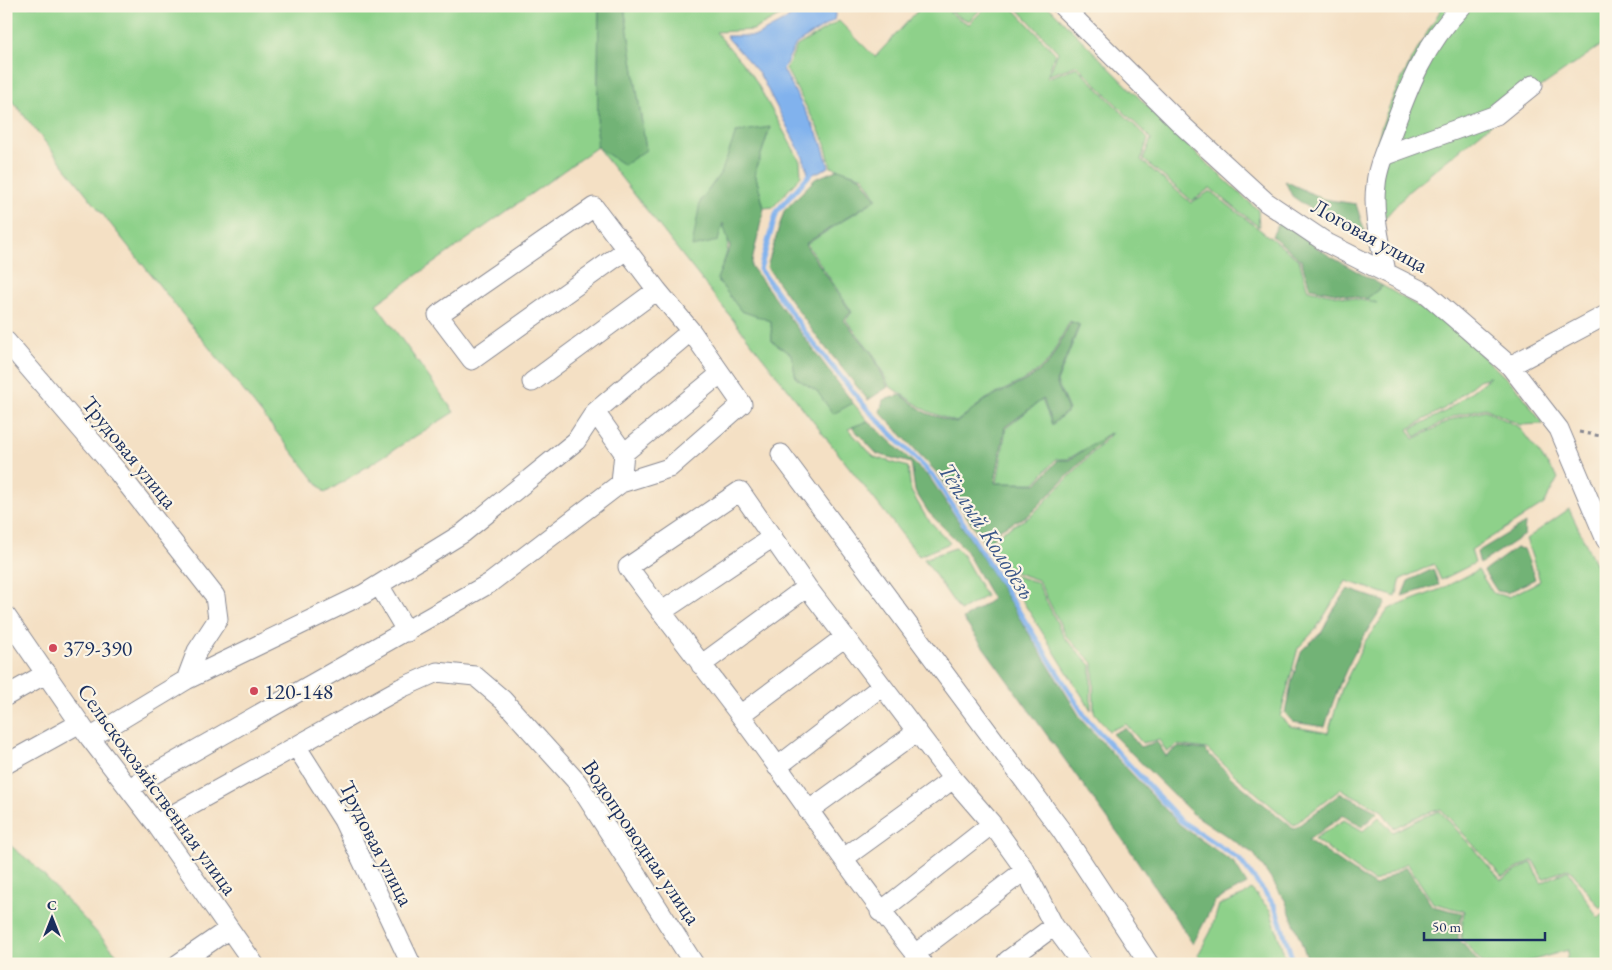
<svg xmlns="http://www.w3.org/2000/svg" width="1612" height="970" viewBox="0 0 1612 970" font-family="'EB Garamond',serif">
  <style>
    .green { fill: #8ed18a; stroke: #548074 }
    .forest { fill: #72b376; stroke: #46716a }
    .water { fill: #81b2ed; stroke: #4e70a6 }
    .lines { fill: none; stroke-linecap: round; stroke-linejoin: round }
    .stream { stroke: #81b2ed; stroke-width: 5 }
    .minor-casing { stroke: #888891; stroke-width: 21 }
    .path { stroke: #888891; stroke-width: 3; stroke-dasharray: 4 4; stroke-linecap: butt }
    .minor { stroke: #fff; stroke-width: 19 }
    .poi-dot { fill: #d1495b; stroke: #fcf5e5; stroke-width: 2 }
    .labels { text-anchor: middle; stroke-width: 4.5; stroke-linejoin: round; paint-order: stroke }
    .street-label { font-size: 22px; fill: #1b2f5e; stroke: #fcf5e5 }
    .poi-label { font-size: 22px; fill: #1b2f5e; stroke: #fcf5e5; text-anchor: start }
    .water-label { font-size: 24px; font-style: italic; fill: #3a5689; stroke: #fcf5e5 }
  </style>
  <rect width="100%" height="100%" fill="#fcf5e5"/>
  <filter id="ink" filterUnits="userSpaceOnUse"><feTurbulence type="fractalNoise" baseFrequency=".02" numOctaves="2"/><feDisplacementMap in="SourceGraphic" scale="10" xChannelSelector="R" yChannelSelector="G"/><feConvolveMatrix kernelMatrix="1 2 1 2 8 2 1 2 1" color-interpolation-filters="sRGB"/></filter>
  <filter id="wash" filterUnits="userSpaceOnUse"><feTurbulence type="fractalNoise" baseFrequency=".0096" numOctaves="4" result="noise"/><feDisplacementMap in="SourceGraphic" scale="20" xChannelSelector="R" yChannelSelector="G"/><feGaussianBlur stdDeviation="1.12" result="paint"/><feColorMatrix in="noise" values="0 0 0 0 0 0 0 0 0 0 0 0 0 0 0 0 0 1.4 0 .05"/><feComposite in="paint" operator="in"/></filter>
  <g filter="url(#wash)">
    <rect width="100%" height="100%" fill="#f4e0c4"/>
    <!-- green -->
    <path class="green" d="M 6,6 L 599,6 L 597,147 L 646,149 L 624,6 L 792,6 L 785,13 L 753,30 L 716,32 L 753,76 L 800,161 L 801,176 L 773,207 L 764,208 L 755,173 L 770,128 L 737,132 L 722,171 L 700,202 C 734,232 734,238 717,279 L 741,311 L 771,321 L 772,341 L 791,354 L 796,378 L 817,391 L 833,413 L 853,403 L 868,421 L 848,429 L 874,457 L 908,467 L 911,491 L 926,517 L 950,543 L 919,556 L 597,147 L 376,304 L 454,412 L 325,493 L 6,93 Z
      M 922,6 L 943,6 L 957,18 L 969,24 L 987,6 L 1011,6 L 1055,53 L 1047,78 L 1077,67 L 1148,139 L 1141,160 L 1191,203 L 1210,191 L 1299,260 L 1308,290 L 1377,303 L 1366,299 L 1383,286 L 1448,324 L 1518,389 L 1543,424 L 1520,425 L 1485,408 L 1454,416 L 1415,437 L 1411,429 L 1446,411 L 1490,377 L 1479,380 L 1445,408 L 1408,429 L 1414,439 L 1455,418 L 1485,410 L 1519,427 L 1558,478 L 1544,504 L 1471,550 L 1475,563 L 1441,580 L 1434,564 L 1401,579 L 1396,597 L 1346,581 L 1316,629 L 1298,648 L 1280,717 L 1290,726 L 1328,733 L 1342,688 L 1366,640 L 1389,609 L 1441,589 L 1478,570 L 1493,593 L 1508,597 L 1540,581 L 1526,539 L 1569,509 L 1606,586 L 1606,904 L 1600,908 L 1569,868 L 1543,879 L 1533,860 L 1502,877 L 1441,809 L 1421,815 L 1394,828 L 1381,810 L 1341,789 L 1294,825 L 1236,776 L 1207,749 L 1177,745 L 1167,752 L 1159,740 L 1142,743 L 1126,724 L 1109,731 L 1094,712 L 1093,663 L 1066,636 L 1038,580 L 1002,568 L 989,549 L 1003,531 L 1031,516 L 1112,433 L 1068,459 L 1056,459 L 1035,483 L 997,483 L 1006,428 L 1042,400 L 1052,425 L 1069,410 L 1057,382 L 1080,325 L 1070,321 L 1048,362 L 1028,378 L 986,399 L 956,422 L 927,411 L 889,386 L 874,355 L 846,320 L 852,312 L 807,244 L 877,199 L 864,177 L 831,167 L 824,140 L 786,69 L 797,46 L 839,21 L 875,57 Z
      M 946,6 L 984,6 L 969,21 L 957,16 Z
      M 1015,6 L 1048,6 L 1176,135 L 1258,210 L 1259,227 L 1210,188 L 1192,201 L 1143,159 L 1151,139 L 1077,65 L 1049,75 L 1058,52 Z
      M 1443,6 L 1606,6 L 1606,42 L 1516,104 L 1409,191 L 1373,231 C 1372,216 1369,200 1370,185 C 1373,121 1411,60 1443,6 Z
      M 955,548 L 961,552 L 986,596 L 960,611 L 924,559 Z
      M 1005,573 L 1037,582 L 1064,637 L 1091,665 L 1091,710 Z
      M 1440,811 L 1501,880 L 1532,862 L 1541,883 L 1568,870 L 1598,918 L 1606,913 L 1606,964 L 1566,964 L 1568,950 L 1520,964 L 1483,964 L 1461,938 L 1464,911 L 1433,903 L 1407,863 L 1374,882 L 1314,839 L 1344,820 L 1363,831 L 1379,817 L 1393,832 L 1423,817 Z
      M 6,842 L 33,864 L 126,964 L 7,964 Z
      M 1251,889 L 1270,910 L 1287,964 L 1204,964 L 1198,955 L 1211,931 L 1219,905 L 1244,895 Z"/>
    <!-- forest -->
    <path class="forest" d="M 599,6 L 624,6 L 646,150 L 624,165 L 597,147 Z
      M 770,127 L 755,173 L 764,208 L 751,266 L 853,403 L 833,414 L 817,391 L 796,378 L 791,354 L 772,341 L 771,321 L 741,311 L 717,279 L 730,247 L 723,223 L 718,241 L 692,247 L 700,202 L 722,171 L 736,132 Z
      M 839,169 L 862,178 L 876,199 L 805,244 L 851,312 L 844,320 L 873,355 L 888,387 L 868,400 L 817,337 L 767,267 L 784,211 L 815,179 Z
      M 1285,181 L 1323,199 L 1356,204 L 1367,239 L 1322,217 L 1292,196 Z
      M 1280,221 L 1328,255 L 1383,286 L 1366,299 L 1310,288 L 1301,260 L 1272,236 Z
      M 1071,322 L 1079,325 L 1056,382 L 1068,410 L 1052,424 L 1043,399 L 1005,427 L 995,483 L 1036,484 L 1058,460 L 1069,460 L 1110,433 L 1029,515 L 1000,529 L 987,547 L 940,476 L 880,412 L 883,400 L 901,395 L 926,413 L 956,423 L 986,400 L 1029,379 L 1049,363 Z
      M 868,421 L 930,478 L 987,565 L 1083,722 L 1180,825 L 1234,863 L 1247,884 L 1215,901 L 1193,944 L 1128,847 L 963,619 L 993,599 L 964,548 L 929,513 L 915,491 L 911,463 L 877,454 L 852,427 Z
      M 1525,523 L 1524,535 L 1480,564 L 1477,552 Z
      M 1516,548 L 1524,549 L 1535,579 L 1507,593 L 1497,591 L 1484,571 Z
      M 1433,569 L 1439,585 L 1402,596 L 1408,581 Z
      M 1348,589 L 1386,602 C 1356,646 1340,677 1325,727 L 1293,722 L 1285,713 L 1292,680 L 1302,650 L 1322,632 L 1332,612 Z
      M 1125,728 L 1140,747 L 1157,742 L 1166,756 L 1178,747 L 1205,750 L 1233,779 L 1294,829 L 1341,793 L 1378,812 L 1362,827 L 1344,815 L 1308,840 L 1375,886 L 1406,866 L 1432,906 L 1462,913 L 1458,938 L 1480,964 L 1313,964 L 1308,960 L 1285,900 L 1254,854 L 1192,813 L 1112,734 Z"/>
    <!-- water -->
    <path class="water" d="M 800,6 L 837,6 L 834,20 L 796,44 L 783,69 L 821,141 L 829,167 L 809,176 L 803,157 L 759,73 L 726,36 L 756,36 L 786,20 Z"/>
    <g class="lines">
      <!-- stream -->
      <path class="stream" d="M 812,172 L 777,211 L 760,269 L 810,339 L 868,410 L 935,478 L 1086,718 L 1181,821 L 1239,859 L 1275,906 L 1294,964"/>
    </g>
  </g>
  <g filter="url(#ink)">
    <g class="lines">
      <!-- minor casing -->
      <g class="minor-casing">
        <path id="minor" d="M 1062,6 L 1183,126 L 1266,202 L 1327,243 L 1426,293 L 1510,366 L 1559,429 L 1606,540
          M 1383,156 L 1496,115 L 1533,85
          M 1386,272 C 1381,245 1372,213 1376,185 C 1377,168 1385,151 1391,135 C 1409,85 1424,45 1462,6
          M 6,341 L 117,471 L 215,596 L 218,619 L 197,651 L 186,680 L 90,738
          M 1510,366 L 1606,315
          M 532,382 L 657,290
          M 595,412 L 624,453 L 621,483
          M 624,453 L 720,374
          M 781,454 L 1061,830 L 1149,964
          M 379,585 L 407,632
          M 661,612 L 773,537
          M 6,616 L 90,738 L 156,824 L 254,964
          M 701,665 L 807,587
          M 186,680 L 364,594 L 463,533 L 576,441 L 595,412 L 691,331
          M 6,696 L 47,673
          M 740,715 L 845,637
          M 296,746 L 343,820 L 411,964
          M 6,764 L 80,723
          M 777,767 L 882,686
          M 129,788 L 490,583 L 621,483 L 669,468 L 742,404 L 691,331 L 657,290 L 594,207 L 438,315 L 472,360 L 626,250
          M 808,811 L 917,732
          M 156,824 L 401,688 L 437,672 L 475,676 L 503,700 L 577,782 L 694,964
          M 844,858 L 953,779
          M 880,912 L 992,824
          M 1054,926 L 1082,964
          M 915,954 L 1025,870
          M 178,964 L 229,929
          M 923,964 C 858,884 802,798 740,715 C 703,666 665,617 628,567 L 740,491 L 807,587 L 953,779 L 992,824 L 1025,870 L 1054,926 L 1007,961"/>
      </g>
      <!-- path -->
      <path class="path" d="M 1579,432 L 1606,437"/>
      <!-- minor -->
      <use href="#minor" class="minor"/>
    </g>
  </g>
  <!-- markers -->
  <g class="poi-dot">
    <circle cx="53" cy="648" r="5"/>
    <circle cx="254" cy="691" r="5"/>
  </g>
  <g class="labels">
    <!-- street labels -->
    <g class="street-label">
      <text transform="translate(1370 235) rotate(29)" y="8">Логовая улица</text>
      <text transform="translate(130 452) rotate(51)" y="8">Трудовая улица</text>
      <text transform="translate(158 789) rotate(54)" y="8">Сельскохозяйственная улица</text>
      <text transform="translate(642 842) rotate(56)" y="8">Водопроводная улица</text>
      <text transform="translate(377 843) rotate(63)" y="8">Трудовая улица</text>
    </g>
    <!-- poi labels -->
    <g class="poi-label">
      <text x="63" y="656">379-390</text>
      <text x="264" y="699">120-148</text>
    </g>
    <!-- water labels -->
    <g class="water-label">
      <text transform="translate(987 531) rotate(57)" y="8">Тёплый Колодезь</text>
    </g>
  </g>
  <!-- margin -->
  <rect width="1612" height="970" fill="none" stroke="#fcf5e5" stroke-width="25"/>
  <!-- north arrow -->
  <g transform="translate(52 918)" stroke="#fcf5e5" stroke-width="4" paint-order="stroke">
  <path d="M0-4L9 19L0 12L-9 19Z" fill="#1b2f5e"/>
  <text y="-8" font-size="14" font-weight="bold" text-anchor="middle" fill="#1b2f5e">С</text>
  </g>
  <!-- scale -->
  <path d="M1424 932v8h121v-8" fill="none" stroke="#1b2f5e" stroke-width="2.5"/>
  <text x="1432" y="932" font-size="15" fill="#1b2f5e" stroke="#fcf5e5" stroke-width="4" paint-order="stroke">50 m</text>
</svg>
